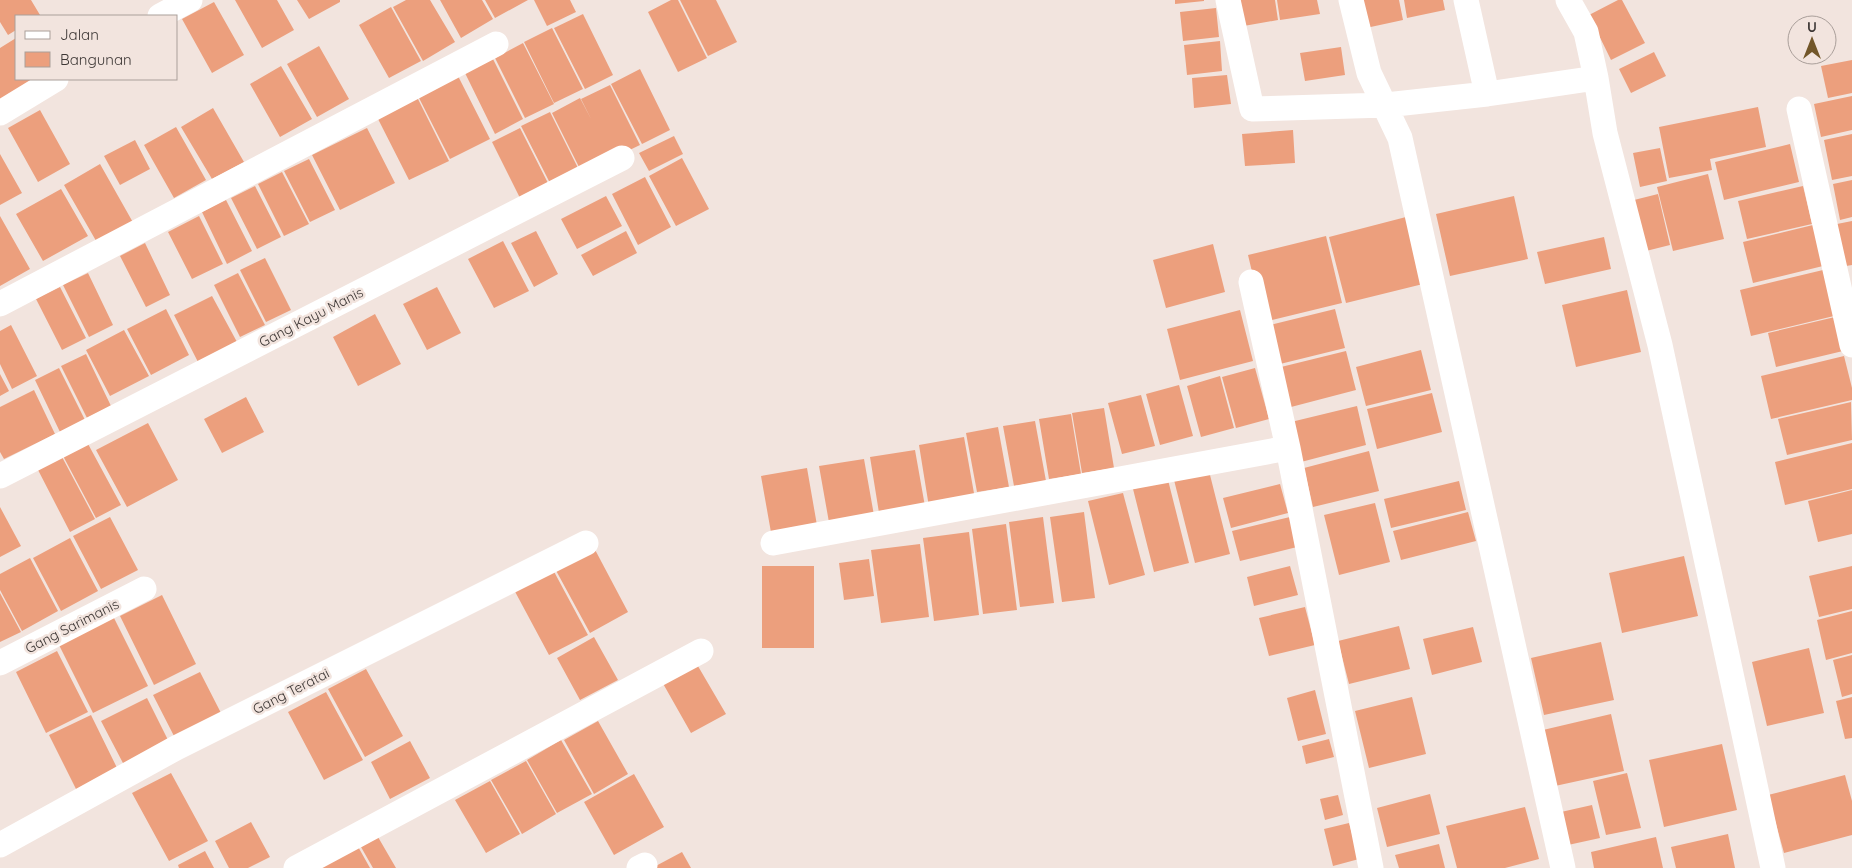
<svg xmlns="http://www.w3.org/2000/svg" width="1852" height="868" viewBox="0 0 1852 868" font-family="Quicksand,sans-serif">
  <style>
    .building { fill: #ec9f7d }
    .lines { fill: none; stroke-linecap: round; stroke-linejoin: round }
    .street { stroke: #fff; stroke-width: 25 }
    .labels { text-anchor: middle; stroke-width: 5; stroke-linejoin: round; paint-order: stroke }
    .street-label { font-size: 14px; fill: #3d3735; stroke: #f2e4de }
  </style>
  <rect width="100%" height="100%" fill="#f2e4de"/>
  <!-- building -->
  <path class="building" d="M 0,0 L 31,0 L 40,15 L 38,16 L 16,16 L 16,30 L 8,35 L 0,22 Z
    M 235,0 L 277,0 L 294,30 L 262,48 Z
    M 297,0 L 340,0 L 340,2 L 309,19 Z
    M 406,0 L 430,0 L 455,42 L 423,61 L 393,7 Z
    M 440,0 L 482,0 L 493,19 L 461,38 Z
    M 485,0 L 528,0 L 495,18 Z
    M 534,0 L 570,0 L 576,12 L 547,26 Z
    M 671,0 L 678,0 L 707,58 L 678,72 L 648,12 Z
    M 680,0 L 716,0 L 737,42 L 708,56 Z
    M 1175,0 L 1204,0 L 1204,1 L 1175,4 Z
    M 1234,0 L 1275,0 L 1278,20 L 1238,27 Z
    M 1277,0 L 1317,0 L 1320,14 L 1280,20 Z
    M 1360,0 L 1399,0 L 1403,20 L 1366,28 Z
    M 1404,0 L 1443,0 L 1445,10 L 1407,18 Z
    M 1618,0 L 1622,0 L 1645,43 L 1611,60 L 1589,15 Z
    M 214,2 L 244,55 L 212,73 L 182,19 Z
    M 391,7 L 421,61 L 389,78 L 359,25 Z
    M 1216,8 L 1219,37 L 1183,41 L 1180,12 Z
    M 583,14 L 613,75 L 585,89 L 554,28 Z
    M 552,28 L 583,89 L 554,103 L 524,42 Z
    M 16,38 L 16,79 L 44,79 L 0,102 L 0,48 Z
    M 1220,41 L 1222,71 L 1187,75 L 1184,45 Z
    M 523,43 L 554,104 L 525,118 L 495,58 Z
    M 319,46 L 349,99 L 317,117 L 287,64 Z
    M 1341,47 L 1345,75 L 1305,81 L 1300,53 Z
    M 1654,52 L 1666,76 L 1631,93 L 1619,69 Z
    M 493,59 L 523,119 L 495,134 L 465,73 Z
    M 1852,60 L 1852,93 L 1828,98 L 1821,66 Z
    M 281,66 L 312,119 L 280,137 L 250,84 Z
    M 640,69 L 670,130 L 642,144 L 611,84 Z
    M 1227,75 L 1231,104 L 1194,108 L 1192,78 Z
    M 458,76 L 490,139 L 450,159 L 418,96 Z
    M 610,85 L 640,145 L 582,173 L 552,113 L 580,98 L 591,119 L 581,99 Z
    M 1852,96 L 1852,130 L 1821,137 L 1814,104 Z
    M 417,97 L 449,161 L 409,180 L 377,117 Z
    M 1758,107 L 1766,147 L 1710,159 L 1712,170 L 1669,178 L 1659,127 Z
    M 213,108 L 244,162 L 212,179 L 181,127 Z
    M 40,110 L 70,164 L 38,182 L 8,128 Z
    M 550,112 L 580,172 L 552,187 L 521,126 Z
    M 176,127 L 206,180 L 174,198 L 144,145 Z
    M 367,128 L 395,183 L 340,210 L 312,155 Z
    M 520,128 L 551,189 L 522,202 L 492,142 Z
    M 1293,130 L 1295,163 L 1245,166 L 1242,134 Z
    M 1852,134 L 1852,176 L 1832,180 L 1824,140 Z
    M 674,136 L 683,154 L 649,171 L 639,153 Z
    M 135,140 L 150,169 L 120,185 L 104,156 Z
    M 1790,144 L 1799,182 L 1724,200 L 1715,162 Z
    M 1660,148 L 1667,181 L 1640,187 L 1633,153 Z
    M 0,154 L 22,193 L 0,205 Z
    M 682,158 L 709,209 L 676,226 L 649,176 Z
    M 309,159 L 335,210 L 310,222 L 284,171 Z
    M 100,164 L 135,226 L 99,246 L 64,185 Z
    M 282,172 L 309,224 L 284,236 L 258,184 Z
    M 1708,174 L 1724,239 L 1673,251 L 1657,187 Z
    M 645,177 L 671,227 L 638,245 L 612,194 Z
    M 1852,180 L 1852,217 L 1840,220 L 1833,184 Z
    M 255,186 L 281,237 L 257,249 L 231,198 Z
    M 1803,186 L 1812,224 L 1747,239 L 1738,201 Z
    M 61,189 L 88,236 L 43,261 L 16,214 Z
    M 1658,194 L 1670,245 L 1646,251 L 1634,200 Z
    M 606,196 L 622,226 L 577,249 L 561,219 Z
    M 1514,196 L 1528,259 L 1450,276 L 1436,214 Z
    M 226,200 L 252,251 L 227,264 L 202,212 Z
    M 0,216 L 30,269 L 0,286 Z
    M 199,216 L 223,264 L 192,279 L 168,232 Z
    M 1406,217 L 1423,284 L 1346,303 L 1329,237 Z
    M 1852,221 L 1852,265 L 1846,266 L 1837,224 Z
    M 1813,225 L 1823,266 L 1753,283 L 1743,242 Z
    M 536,231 L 558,274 L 534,287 L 511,243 Z
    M 626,231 L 637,253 L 593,276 L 581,255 Z
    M 1326,236 L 1342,303 L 1264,322 L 1248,255 Z
    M 1604,237 L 1611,269 L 1545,284 L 1537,252 Z
    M 503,241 L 529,291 L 494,308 L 468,259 Z
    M 145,243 L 170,295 L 146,307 L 120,256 Z
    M 1213,244 L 1225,292 L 1166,308 L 1153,260 Z
    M 265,258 L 291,310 L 266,322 L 240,270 Z
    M 1823,270 L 1834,316 L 1751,336 L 1740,290 Z
    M 88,273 L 113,325 L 89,337 L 63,285 Z
    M 238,273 L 265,325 L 240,337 L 214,285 Z
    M 60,287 L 86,338 L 62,350 L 36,299 Z
    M 437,287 L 461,333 L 427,350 L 403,304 Z
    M 1627,290 L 1641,352 L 1576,367 L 1562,305 Z
    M 212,296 L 237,342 L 198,362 L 174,315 Z
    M 166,309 L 189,355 L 151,375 L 127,329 Z
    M 1335,309 L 1345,348 L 1280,364 L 1270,325 Z
    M 1240,310 L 1253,361 L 1180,380 L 1167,329 Z
    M 375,314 L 401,364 L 358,386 L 333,337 Z
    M 1835,317 L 1843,351 L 1776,367 L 1768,333 Z
    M 11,325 L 37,376 L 12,389 L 0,364 L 0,331 Z
    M 124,330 L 149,376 L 110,396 L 86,350 Z
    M 1421,350 L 1431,390 L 1366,406 L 1356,367 Z
    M 1346,351 L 1356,390 L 1291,407 L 1281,367 Z
    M 86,354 L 111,406 L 87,418 L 61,366 Z
    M 1844,356 L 1852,388 L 1852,400 L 1771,419 L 1761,376 Z
    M 59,368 L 85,420 L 60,432 L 35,380 Z
    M 1255,368 L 1269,419 L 1236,428 L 1222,377 Z
    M 0,374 L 9,391 L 0,396 Z
    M 1220,376 L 1234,428 L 1201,437 L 1187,386 Z
    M 1179,385 L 1193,436 L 1160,445 L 1146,394 Z
    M 34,390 L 55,434 L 4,459 L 0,452 L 0,407 Z
    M 1432,393 L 1442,432 L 1377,449 L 1367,409 Z
    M 1141,395 L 1155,446 L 1122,454 L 1108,403 Z
    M 246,397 L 264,432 L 222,453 L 204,419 Z
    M 1851,402 L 1852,440 L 1787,455 L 1778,419 Z
    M 1357,406 L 1366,445 L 1301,462 L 1291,422 Z
    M 1104,408 L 1114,468 L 1082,473 L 1072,413 Z
    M 1071,414 L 1081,474 L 1049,479 L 1039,419 Z
    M 1035,421 L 1046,481 L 1014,486 L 1003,426 Z
    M 148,423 L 178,480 L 127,507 L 96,450 Z
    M 998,427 L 1009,487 L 977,492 L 966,433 Z
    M 964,437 L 975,499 L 929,507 L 919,445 Z
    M 87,442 L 121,505 L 96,518 L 62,454 Z
    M 1852,443 L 1852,489 L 1785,505 L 1775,462 Z
    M 915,450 L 926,512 L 880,519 L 870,457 Z
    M 1369,451 L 1379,491 L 1313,507 L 1304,468 Z
    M 61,455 L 95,519 L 70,532 L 37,468 Z
    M 864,459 L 875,521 L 830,528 L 819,466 Z
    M 807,468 L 818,531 L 772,538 L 761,476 Z
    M 1209,471 L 1230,554 L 1195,563 L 1174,480 Z
    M 1168,480 L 1189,563 L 1154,572 L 1133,489 Z
    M 1459,481 L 1466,510 L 1391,528 L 1384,499 Z
    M 1280,484 L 1288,513 L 1231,528 L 1223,498 Z
    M 1852,490 L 1852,534 L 1818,542 L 1808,501 Z
    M 1123,493 L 1145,575 L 1109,585 L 1088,501 Z
    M 1375,503 L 1390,562 L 1339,575 L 1324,515 Z
    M 0,507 L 21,546 L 0,557 Z
    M 1084,512 L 1095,598 L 1062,602 L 1050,517 Z
    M 1468,512 L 1476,541 L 1401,560 L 1393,531 Z
    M 110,517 L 138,570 L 101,589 L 73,536 Z
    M 1043,517 L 1054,603 L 1020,607 L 1009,522 Z
    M 1290,517 L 1297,547 L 1240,561 L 1232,531 Z
    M 1006,524 L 1017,610 L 983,614 L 972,529 Z
    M 969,532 L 979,615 L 934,621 L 923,538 Z
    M 70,538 L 98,591 L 61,611 L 33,558 Z
    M 592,544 L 628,612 L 590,633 L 553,565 Z
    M 920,544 L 929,617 L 881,623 L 871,550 Z
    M 1684,556 L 1698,616 L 1622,633 L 1609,573 Z
    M 30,558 L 58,611 L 22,631 L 0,590 L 0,574 Z
    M 869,559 L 874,596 L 844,600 L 839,563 Z
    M 551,566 L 588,635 L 549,655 L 512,586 Z
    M 762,566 L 814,566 L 814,648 L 762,648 Z
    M 1290,566 L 1298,595 L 1254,606 L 1247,577 Z
    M 1852,566 L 1852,609 L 1819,617 L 1809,576 Z
    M 0,593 L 21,632 L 0,642 Z
    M 162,595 L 196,664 L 154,685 L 120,616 Z
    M 1305,607 L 1315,645 L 1269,656 L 1259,618 Z
    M 1852,611 L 1852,653 L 1826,660 L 1817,620 Z
    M 113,616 L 148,686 L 93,713 L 58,643 Z
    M 1399,626 L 1410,669 L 1349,684 L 1338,641 Z
    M 1473,627 L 1482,662 L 1432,675 L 1423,639 Z
    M 594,637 L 618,680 L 580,700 L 557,658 Z
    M 1601,642 L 1614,700 L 1544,715 L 1531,658 Z
    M 1809,648 L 1824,713 L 1767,726 L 1752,662 Z
    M 57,651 L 88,712 L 46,733 L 16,672 Z
    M 1852,655 L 1852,694 L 1842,697 L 1833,660 Z
    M 695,661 L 726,714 L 691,733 L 661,680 Z
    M 366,669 L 403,736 L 365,757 L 328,689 Z
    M 200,672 L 221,713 L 174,736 L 153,695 Z
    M 1315,690 L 1326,734 L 1298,741 L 1287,698 Z
    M 326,692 L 363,760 L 324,780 L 288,712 Z
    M 1412,697 L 1426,754 L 1369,768 L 1355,711 Z
    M 1852,697 L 1852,738 L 1845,739 L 1836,701 Z
    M 147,698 L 169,742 L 124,765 L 101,721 Z
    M 1611,714 L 1624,771 L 1555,786 L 1543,730 Z
    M 91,715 L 121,776 L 80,797 L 49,735 Z
    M 598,721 L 628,774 L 594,794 L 564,740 Z
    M 1329,739 L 1334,757 L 1306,764 L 1302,746 Z
    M 561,740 L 592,794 L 557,813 L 527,760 Z
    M 410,741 L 430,778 L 390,799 L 371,762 Z
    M 1722,744 L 1737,810 L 1664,827 L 1649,760 Z
    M 526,761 L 556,814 L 522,834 L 491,780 Z
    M 171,773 L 208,841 L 169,861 L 132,793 Z
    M 1627,773 L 1641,828 L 1606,835 L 1593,781 Z
    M 634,774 L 664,827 L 614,855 L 584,802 Z
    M 1845,775 L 1852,801 L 1852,835 L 1784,853 L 1768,795 Z
    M 490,781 L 520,834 L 486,853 L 455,800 Z
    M 1430,794 L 1440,834 L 1387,847 L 1377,808 Z
    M 1338,795 L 1343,815 L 1325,820 L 1320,799 Z
    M 1592,805 L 1600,838 L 1568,845 L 1561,812 Z
    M 1525,807 L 1539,859 L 1505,868 L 1457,868 L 1446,826 Z
    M 251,822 L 270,857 L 248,868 L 229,868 L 215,841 Z
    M 1349,823 L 1359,859 L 1333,866 L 1324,829 Z
    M 1728,834 L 1735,868 L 1676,868 L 1671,847 Z
    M 378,837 L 396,868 L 373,868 L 361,847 Z
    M 1656,837 L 1663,868 L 1594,868 L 1591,852 Z
    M 356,843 L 370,868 L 316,868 Z
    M 1439,844 L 1445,868 L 1399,868 L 1395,855 Z
    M 205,851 L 214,868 L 179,868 L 178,865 Z
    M 682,852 L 691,868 L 652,868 Z"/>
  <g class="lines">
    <!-- street -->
    <path class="street" d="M 1228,0 L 1252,109 L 1386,105 L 1487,94 L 1596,78
      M 1351,0 L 1369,73 L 1400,138 L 1563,868
      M 1466,0 L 1487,94
      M 1568,0 L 1586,32 L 1596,78 L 1605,133 L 1660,345 L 1773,868
      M 160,16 L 190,0
      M 1799,109 L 1852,345
      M 0,113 L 56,79
      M 1251,282 L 1288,448 L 1371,868
      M 0,304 L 496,44
      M 0,476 L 622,158
      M 773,543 L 1288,448
      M 0,663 L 144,589
      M 0,845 L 176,748 L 586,543
      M 296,868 L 701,651
      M 639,868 L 645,865"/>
  </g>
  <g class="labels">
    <!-- street labels -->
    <g class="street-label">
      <text transform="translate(311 317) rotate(-27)" y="5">Gang Kayu Manis</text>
      <text transform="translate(72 626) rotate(-27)" y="5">Gang Sarimanis</text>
      <text transform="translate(291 691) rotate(-27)" y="5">Gang Teratai</text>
    </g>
  </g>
  <!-- legend -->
  <rect x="15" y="15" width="162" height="65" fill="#f2e4de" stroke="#aa9f9a"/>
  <rect x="25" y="31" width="25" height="8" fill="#ffffff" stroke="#aa9f9a"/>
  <text x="60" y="40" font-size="15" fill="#3d3735">Jalan</text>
  <rect x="25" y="52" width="25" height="15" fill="#ec9f7d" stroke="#aa9f9a"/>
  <text x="60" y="65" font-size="15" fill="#3d3735">Bangunan</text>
  <!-- north arrow -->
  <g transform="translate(1812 40)"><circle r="24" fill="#f2e4de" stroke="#aa9f9a"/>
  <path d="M0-4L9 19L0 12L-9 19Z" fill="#725629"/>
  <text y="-8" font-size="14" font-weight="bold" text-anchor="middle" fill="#3d3735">U</text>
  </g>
</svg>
